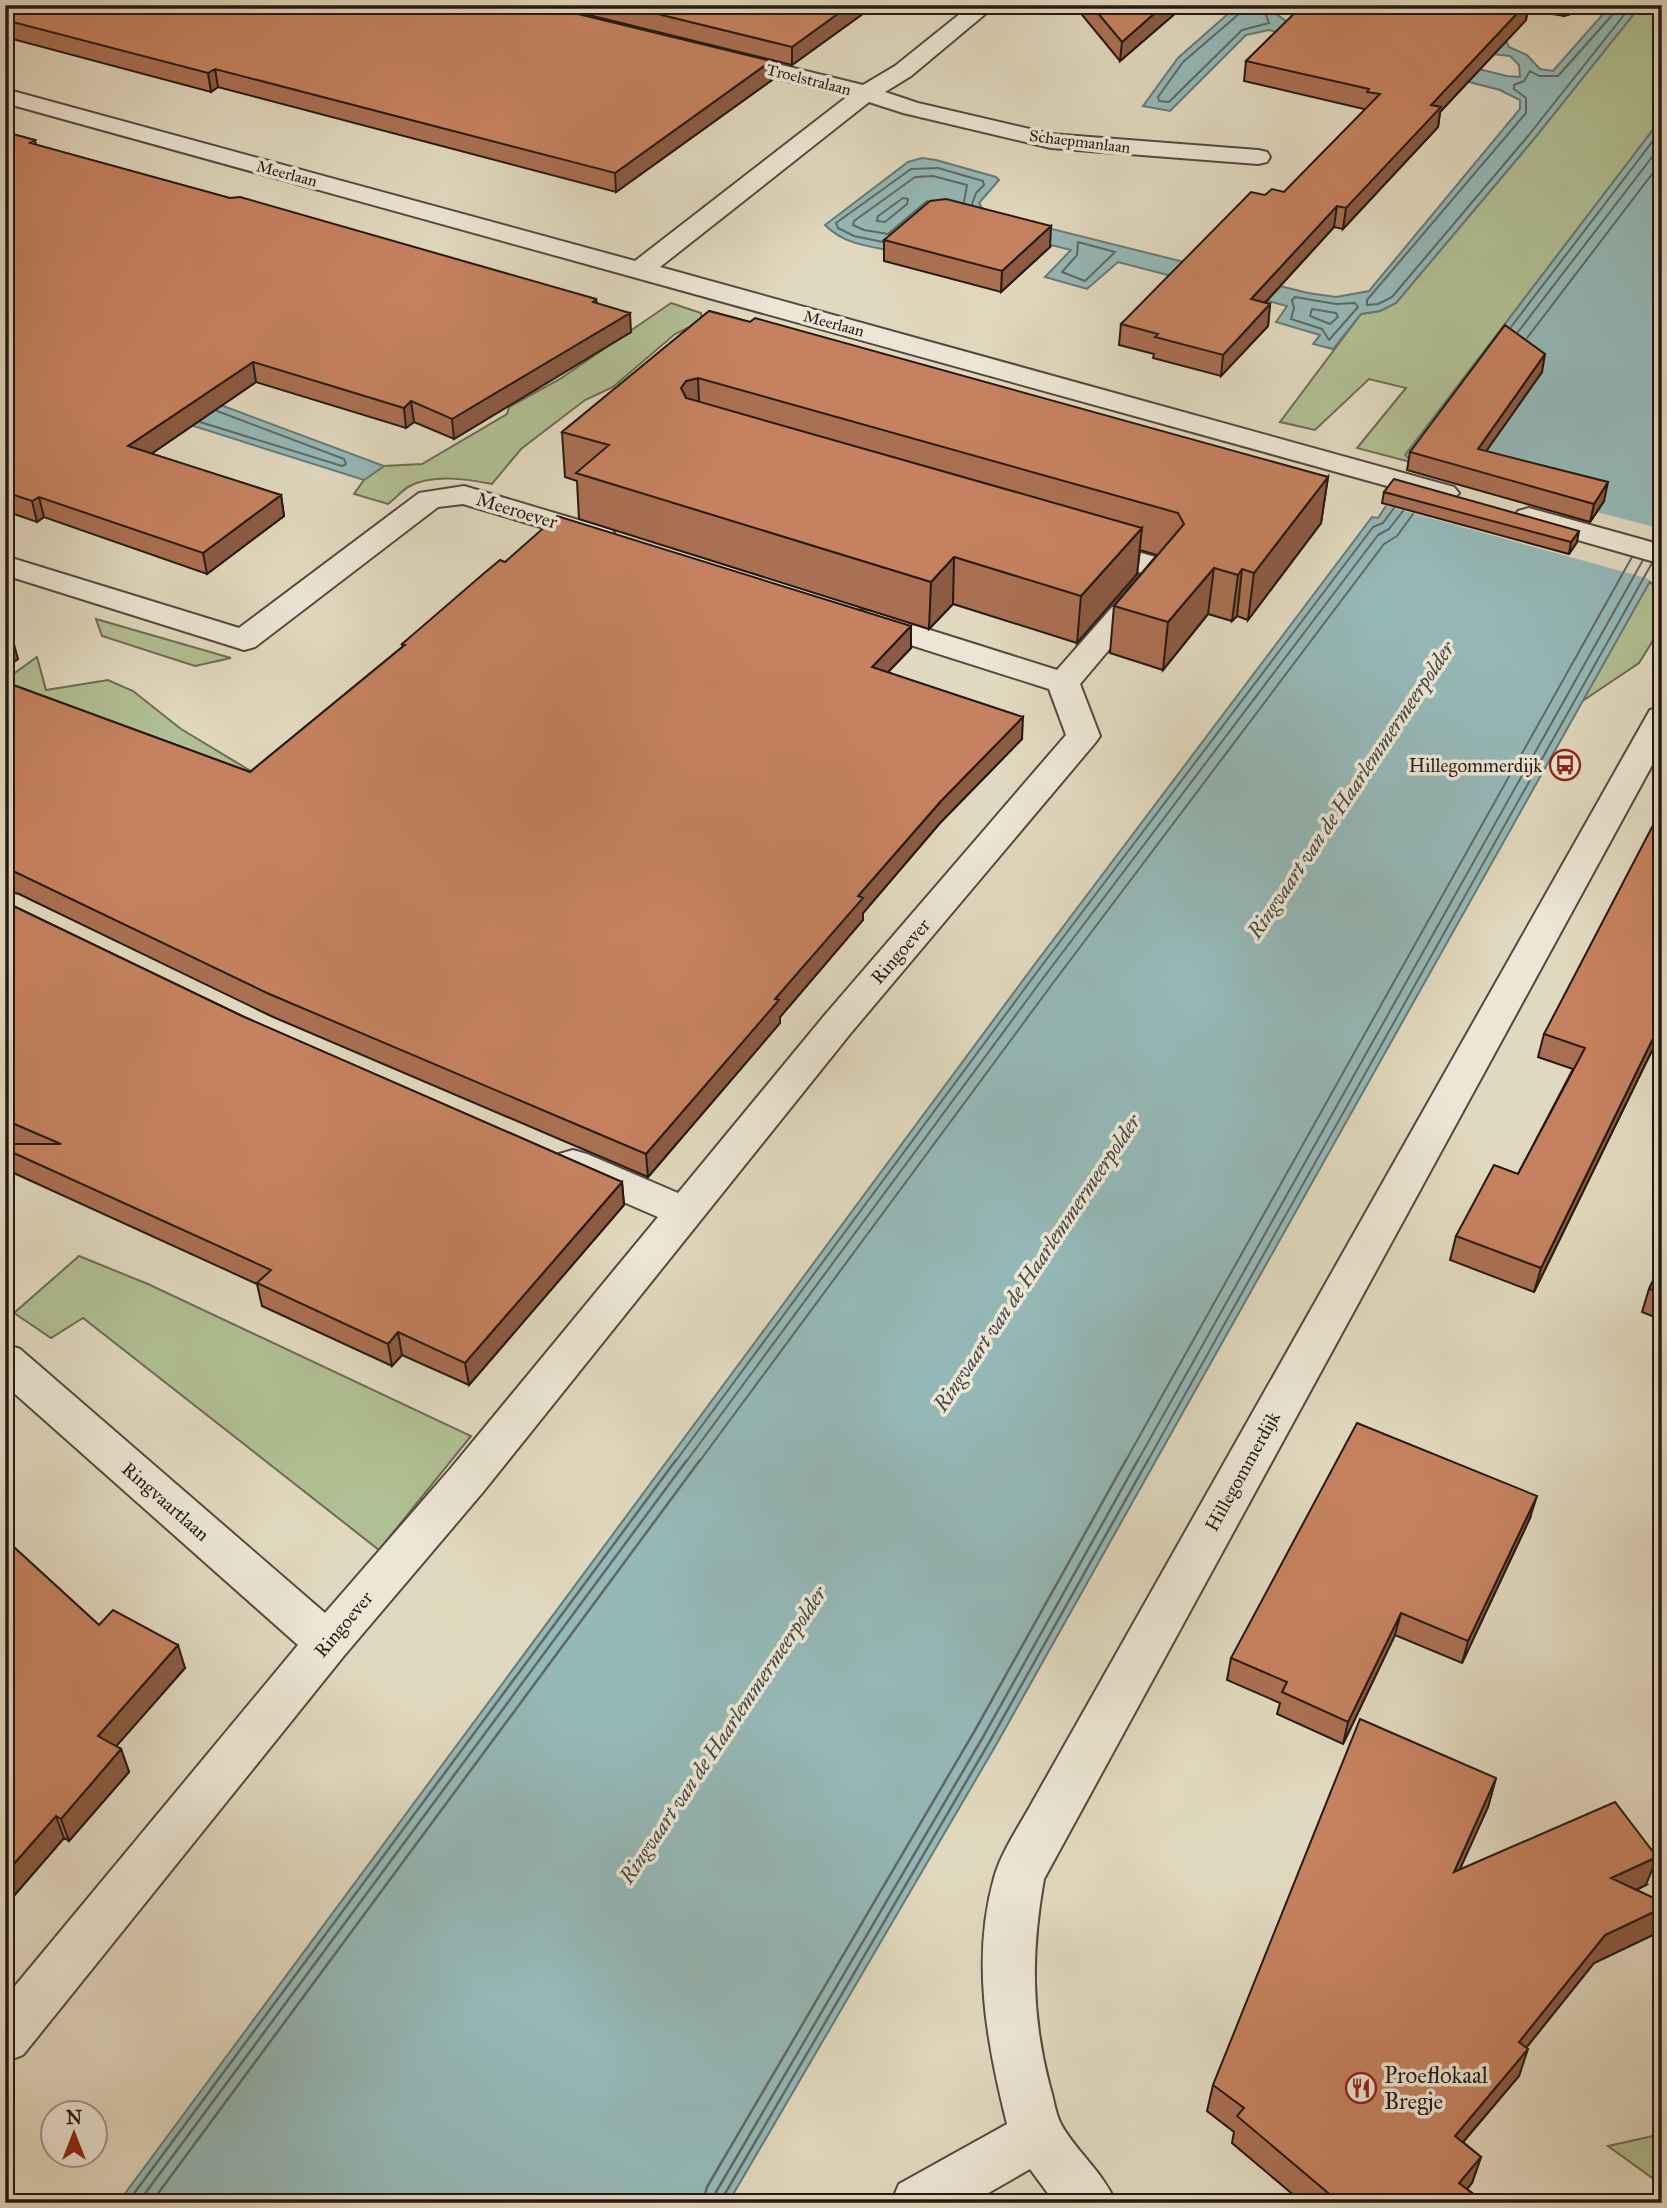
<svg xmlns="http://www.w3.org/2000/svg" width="1667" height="2208" viewBox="0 0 1667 2208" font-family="'IM FELL Great Primer',serif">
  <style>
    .green { fill: #b1c094; stroke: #6c6c54; stroke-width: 2 }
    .water { fill: #95b9b8; stroke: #697976; stroke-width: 2 }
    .pier { fill: #e1d9bf }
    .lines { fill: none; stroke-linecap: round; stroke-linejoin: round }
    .shore-far1 { stroke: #5e6966; stroke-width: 2 }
    .shore { stroke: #5e6966; stroke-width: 2.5 }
    .minor-casing { stroke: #55493f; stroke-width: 4 }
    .minor { fill: #ece6d5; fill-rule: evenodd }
    .wall { fill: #aa7053; stroke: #261914; stroke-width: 2 }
    .shaded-wall { fill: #8b5b43; stroke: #261914; stroke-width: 2 }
    .building { fill: #c68260; stroke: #261914; stroke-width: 2 }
    .labels { text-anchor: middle; stroke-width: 7; stroke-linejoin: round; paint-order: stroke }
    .far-street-label { font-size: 16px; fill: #261914; stroke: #ece6d5 }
    .street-label { font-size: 19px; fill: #261914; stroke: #ece6d5 }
    .poi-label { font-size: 19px; fill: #261914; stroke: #ece6d5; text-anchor: end }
    .water-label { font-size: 21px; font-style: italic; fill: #474945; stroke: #ece6d5 }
    .near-poi-label { font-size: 23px; fill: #261914; stroke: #ece6d5; text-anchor: start }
  </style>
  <rect width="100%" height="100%" fill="#e1d9bf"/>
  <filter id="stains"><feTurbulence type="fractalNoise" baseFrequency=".00286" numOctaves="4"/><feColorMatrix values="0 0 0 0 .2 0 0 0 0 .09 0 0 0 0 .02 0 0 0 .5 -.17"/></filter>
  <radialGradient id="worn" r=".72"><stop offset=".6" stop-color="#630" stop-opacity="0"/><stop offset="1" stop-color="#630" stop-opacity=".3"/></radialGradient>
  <!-- green -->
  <path class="green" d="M 1641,5 L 1662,5 L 1662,118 L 1406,454 L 1414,463 L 1357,448 L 1406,388 L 1369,379 L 1315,430 L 1280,422 L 1361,314 L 1380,311 L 1396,303 L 1533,140 Z
    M 671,303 L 701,313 L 702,321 L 675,334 L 613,387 L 585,400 L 521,449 L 492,484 C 467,479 433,474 410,486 C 402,490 395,499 388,504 L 354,494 L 364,480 L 384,466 L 422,464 L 507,414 L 509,407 L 560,379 Z
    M 1649,581 L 1662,594 L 1662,626 L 1639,663 L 1581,702 Z
    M 96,619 L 231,658 L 195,666 L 102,636 Z
    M 37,657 L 46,690 L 108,680 L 133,691 L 181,729 L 274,785 L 5,750 L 5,680 Z
    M 79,1256 L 148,1284 L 471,1436 L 379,1550 L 83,1318 L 51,1338 L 14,1313 Z
    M 1662,2134 L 1662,2185 L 1608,2146 Z"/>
  <!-- water -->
  <path class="water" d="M 1238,5 L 1277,5 L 1272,11 L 1289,23 L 1507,76 L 1520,77 L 1519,65 L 1510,56 L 1483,53 L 1504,37 L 1509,47 L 1527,55 L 1540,69 L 1553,71 L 1611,5 L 1641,5 L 1533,140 L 1396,303 L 1380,311 L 1361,314 L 1333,349 L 1313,344 L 1320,335 L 1276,322 L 1287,306 L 1118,262 L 1087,289 L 1045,277 L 1071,250 L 934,215 L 893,251 C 867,246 844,244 825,225 L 908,162 L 922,158 L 936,160 L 996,177 L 999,180 L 979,203 L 982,208 L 996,215 L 1308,293 L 1336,297 L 1369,291 L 1520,109 L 1520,100 L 1500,90 L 1269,30 L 1246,35 L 1170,111 L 1143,106 L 1178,58 Z
    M 1662,118 L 1662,560 L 996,1745 L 728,2203 L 118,2203 L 1032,968 L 1372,517 L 1378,518 L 1414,463 L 1405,455 Z
    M 5,344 L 218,404 L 384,466 L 364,480 L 48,380 Z"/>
  <!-- pier -->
  <path class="pier" d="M 1409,463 L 1662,529 L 1662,567 L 1652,582 L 1646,578 L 1383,505 Z"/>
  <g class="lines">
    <!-- shore-far1 -->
    <path class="shore-far1" d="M 1242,5 L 1240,13 L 1183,62 L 1158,97 L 1159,101 L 1169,102 L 1242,30 L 1269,23 L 1265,12 L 1267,5
      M 1616,5 L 1614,13 L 1558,76 L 1539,76 L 1530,71 L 1524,81 L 1514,85 L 1514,89 L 1526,98 L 1526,113 L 1367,300 L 1367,305 L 1378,304 L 1392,297 L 1528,136 L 1632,5
      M 903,198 L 908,199 L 907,204 L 885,222 L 877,221 L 878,216 Z
      M 927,201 L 888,234 L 864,230 L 853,225 L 854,221 L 915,177 L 933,176 L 967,185 L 964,202
      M 883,242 L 854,236 L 838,228 L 836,223 L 911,169 L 938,168 L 983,181 L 984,185 L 976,193 L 972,204
      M 1078,242 L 1115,252 L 1085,281 L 1062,272 L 1077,255 Z
      M 1295,297 L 1336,304 L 1355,303 L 1358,307 L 1329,340 L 1322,329 L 1291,319 L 1294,308 L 1292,300 Z
      M 1312,309 L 1336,313 L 1338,317 L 1330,324 L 1310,316 Z
      M 1511,327 L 1662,129
      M 1518,332 L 1662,144
      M 1527,338 L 1662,161
      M 200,422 L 342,466 L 346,464 L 344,459 L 217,411
      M 675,1462 L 1037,972 L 1373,527 L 1383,523 L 1394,508
      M 686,1462 L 1044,977 L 1378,535 L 1389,529 L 1403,511
      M 699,1462 L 1053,983 L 1384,544 L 1397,536 L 1413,514
      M 1125,1462 L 1632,557
      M 1137,1462 L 1643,560
      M 1147,1462 L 1652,563"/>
    <!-- shore -->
    <path class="shore" d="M 127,2203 L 676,1460
      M 138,2203 L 687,1460
      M 151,2203 L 700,1460
      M 703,2203 L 707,2187 L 974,1732 L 1126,1460
      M 713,2203 L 716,2192 L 983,1737 L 1138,1460
      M 722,2203 L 723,2197 L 990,1741 L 1148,1460"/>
    <!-- minor casing -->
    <g class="minor-casing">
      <path id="minor" d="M 971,5 L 996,5 L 911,76 L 885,92 L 918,103 L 1051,134 L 1258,150 L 1267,152 L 1270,157 L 1267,162 L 1258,164 L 1051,148 L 903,113 L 869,102 L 660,267 L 1454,487 L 1459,493 L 1454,499 L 1444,502 L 1434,499 L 5,103 L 5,89 L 635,261 L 848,96 L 712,62 L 708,57 L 712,52 L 720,50 L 863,85 L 895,66 Z
        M 464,486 L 612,530 L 616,536 L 612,542 L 601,545 L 463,504 L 438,507 L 255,647 L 244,650 L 5,575 L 5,556 L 239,628 L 419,493 Z
        M 1529,508 L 1662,545 L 1662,564 L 1518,523 L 1514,517 L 1518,511 Z
        M 1088,538 L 1173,562 L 1177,569 L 1080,684 L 1100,736 L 1095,743 L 850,1034 L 483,1492 L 343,1657 L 23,2055 L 5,2062 L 5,1998 L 298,1645 L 5,1385 L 5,1344 L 20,1349 L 325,1613 L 451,1468 L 658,1217 L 559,1174 L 553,1164 L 559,1154 L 573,1150 L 587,1154 L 678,1193 L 824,1016 L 1066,735 L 1049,689 L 851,626 L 846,619 L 851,612 L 862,610 L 873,612 L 1057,670 L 1142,573 L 1077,553 L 1073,547 L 1077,541 Z
        M 1662,707 L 1662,747 L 1044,1879 C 1031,1952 1031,2015 1050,2087 C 1054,2099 1055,2113 1061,2124 C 1076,2152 1102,2170 1116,2203 L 1055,2203 L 1030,2169 L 971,2203 L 891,2203 L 899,2184 L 1007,2124 C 987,2044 971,1960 994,1878 C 1001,1852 1020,1825 1033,1801 L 1646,717 L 1650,710 Z"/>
    </g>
    <!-- minor -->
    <use href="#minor" class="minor"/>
  </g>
  <!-- wall -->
  <path class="wall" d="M 5,5 L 772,80 L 616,192 L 218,87 L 211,92 L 5,37 Z
    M 548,5 L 875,5 L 792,65 Z
    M 1078,5 L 1185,5 L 1120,61 L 1078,10 Z
    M 1303,5 L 1587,5 L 1580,11 L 1564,16 L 1528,10 L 1526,20 L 1440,112 L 1438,127 L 1343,229 L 1334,227 L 1265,303 L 1270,304 L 1268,326 L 1221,376 L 1153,358 L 1154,354 L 1119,345 L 1121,324 L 1265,195 L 1284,192 L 1364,111 L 1364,109 L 1244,81 L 1246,61 Z
    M 5,132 L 35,140 L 36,145 L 596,299 L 597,303 L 631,332 L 454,439 L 414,422 L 406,428 L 256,382 L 151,454 L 281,495 L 284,516 L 207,574 L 44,517 L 37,522 L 5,511 Z
    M 884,240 L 1050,247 L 1001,292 L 884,261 Z
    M 709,311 L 1328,477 L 1321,523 L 1248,620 L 1237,616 L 1232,621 L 1208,614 L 1163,670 L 1110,653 L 1114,606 L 1157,555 L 1140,550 L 1137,574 L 1077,643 L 953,604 L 929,629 L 579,519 L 577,481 L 565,477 L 562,432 Z
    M 1542,372 L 1486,451 L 1604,501 L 1590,522 L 1407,470 L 1410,452 Z
    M 1384,492 L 1577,542 L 1569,554 L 1382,503 Z
    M 505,562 L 911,648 L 888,672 L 1022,739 L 940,823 L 863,913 L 863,920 L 780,1017 L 780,1023 L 648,1177 L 271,1016 L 19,894 L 5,891 L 5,682 L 250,772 L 402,647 L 402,644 Z
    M 5,902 L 242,1016 L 622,1182 L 624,1205 L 469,1385 L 402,1355 L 392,1366 L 262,1306 L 257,1284 L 5,1169 L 5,1144 L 15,1144 L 5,1140 Z
    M 1662,1030 L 1534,1292 L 1450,1260 L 1456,1236 L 1518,1174 L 1573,1069 L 1538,1057 L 1544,1034 Z
    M 1662,1262 L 1662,1320 L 1642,1312 L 1649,1289 Z
    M 1530,1518 L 1462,1663 L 1395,1635 L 1343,1744 L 1277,1714 L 1280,1703 L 1227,1680 L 1231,1658 Z
    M 5,1539 L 99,1625 L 185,1668 L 116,1746 L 121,1749 L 129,1772 L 69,1841 L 64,1838 L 5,1906 Z
    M 1496,1778 L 1488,1807 L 1459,1870 L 1646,1885 L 1636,1890 L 1662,1902 L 1662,1922 L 1657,1933 L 1594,1963 L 1526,2048 L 1519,2076 L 1463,2142 L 1481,2157 L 1472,2183 L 1467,2189 L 1485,2203 L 1303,2203 L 1232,2143 L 1234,2132 L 1207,2111 L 1213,2085 Z"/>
  <!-- shaded-wall -->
  <path class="shaded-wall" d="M 850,5 L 875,5 L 792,65 L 792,47 Z
    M 1164,5 L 1185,5 L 1120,61 L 1122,42 Z
    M 1525,5 L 1528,5 L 1526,20 L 1440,112 L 1438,127 L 1343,229 L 1346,208 L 1431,105 Z
    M 1566,5 L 1587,5 L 1580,11 L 1564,16 Z
    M 771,61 L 772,80 L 616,192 L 615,173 Z
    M 215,69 L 218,87 L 211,92 L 208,73 Z
    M 1337,206 L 1334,227 L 1249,320 L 1251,299 Z
    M 1051,226 L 1050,247 L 1001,292 L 1002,271 Z
    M 1270,304 L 1268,326 L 1221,376 L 1223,355 Z
    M 630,313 L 631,332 L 454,439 L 452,419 Z
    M 1545,354 L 1542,372 L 1475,467 L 1478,449 Z
    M 253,362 L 256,382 L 132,467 L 128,446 Z
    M 698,378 L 700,423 L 681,388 L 686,381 Z
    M 411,401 L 414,422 L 406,428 L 404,408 Z
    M 1328,477 L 1321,523 L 1248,620 L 1254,573 Z
    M 1608,482 L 1604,501 L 1590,522 L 1594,504 Z
    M 281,495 L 284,516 L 207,574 L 203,553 Z
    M 39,497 L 44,517 L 37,522 L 32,501 Z
    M 1142,528 L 1137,574 L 1077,643 L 1081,596 Z
    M 1579,531 L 1577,542 L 1569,554 L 1571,542 Z
    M 954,557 L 953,604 L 929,629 L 931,582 Z
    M 1214,568 L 1208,614 L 1163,670 L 1168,622 Z
    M 1242,569 L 1237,616 L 1232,621 L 1238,575 Z
    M 911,626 L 911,648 L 872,689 L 872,667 Z
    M 12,637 L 18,659 L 5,668 L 5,642 Z
    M 1023,717 L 1022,739 L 940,823 L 863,913 L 863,920 L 780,1017 L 780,1023 L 648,1177 L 646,1154 L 775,999 L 858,896 L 941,801 Z
    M 1662,1020 L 1662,1030 L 1534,1292 L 1541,1268 Z
    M 622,1182 L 624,1205 L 469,1385 L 465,1363 Z
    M 398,1332 L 402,1355 L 392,1366 L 388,1344 Z
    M 1537,1496 L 1530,1518 L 1462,1663 L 1468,1641 Z
    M 1401,1613 L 1395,1635 L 1343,1744 L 1348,1722 Z
    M 178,1645 L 185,1668 L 105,1759 L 98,1736 Z
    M 121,1749 L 129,1772 L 69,1841 L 61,1819 Z
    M 1496,1778 L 1488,1807 L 1446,1900 L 1454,1872 Z
    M 56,1816 L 64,1838 L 5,1906 L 5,1874 Z
    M 1657,1857 L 1646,1885 L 1601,1906 L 1611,1878 Z
    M 1662,1908 L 1662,1922 L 1657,1933 L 1594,1963 L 1509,2069 L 1519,2042 L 1605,1935 Z
    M 1528,2049 L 1519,2076 L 1446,2162 L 1455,2136 Z
    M 1481,2157 L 1472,2183 L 1455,2203 L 1459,2183 Z"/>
  <!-- building -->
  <path class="building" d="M 5,5 L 541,5 L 771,61 L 615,173 L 215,69 L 208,73 L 5,20 Z
    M 621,5 L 850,5 L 792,47 Z
    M 1091,5 L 1164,5 L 1122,42 Z
    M 1303,5 L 1525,5 L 1431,105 L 1441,107 L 1346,208 L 1337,206 L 1251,299 L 1270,304 L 1223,355 L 1155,337 L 1158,334 L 1121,324 L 1251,192 L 1265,195 L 1272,189 L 1284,192 L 1380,94 L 1367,92 L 1369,89 L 1246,61 Z
    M 5,132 L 35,140 L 30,143 L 230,198 L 240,197 L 596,299 L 593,302 L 630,313 L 452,419 L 411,401 L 404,408 L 253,362 L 128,446 L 281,495 L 203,553 L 39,497 L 32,501 L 5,492 Z
    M 946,199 L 1051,226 L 1002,271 L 884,240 L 930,201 Z
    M 709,311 L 750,322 L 755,318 L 1328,477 L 1254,573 L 1242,569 L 1238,575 L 1214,568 L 1168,622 L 1114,606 L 1184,524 L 1178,513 L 698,378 L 686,381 L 681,388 L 686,398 L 1142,528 L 1081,596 L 954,557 L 931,582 L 576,473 L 609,445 L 562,432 Z
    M 1505,325 L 1545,354 L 1478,449 L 1608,482 L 1594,504 L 1410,452 Z
    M 1394,479 L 1579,531 L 1571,542 L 1384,492 Z
    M 557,516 L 911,626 L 872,667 L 1023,717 L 941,801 L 858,896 L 863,898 L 775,999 L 779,1000 L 646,1154 L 267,993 L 13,871 L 5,870 L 5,682 L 250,772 L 405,645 L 402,644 L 482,575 L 500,560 L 505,562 Z
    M 5,634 L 12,637 L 5,642 Z
    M 1662,808 L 1662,1020 L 1541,1268 L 1456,1236 L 1494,1165 L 1518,1174 L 1585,1048 L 1544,1034 Z
    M 5,902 L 242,1016 L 622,1182 L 465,1363 L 398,1332 L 388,1344 L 257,1283 L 271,1270 L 5,1149 L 5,1144 L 61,1144 L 5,1120 Z
    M 1662,1262 L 1662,1293 L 1649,1289 Z
    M 1357,1423 L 1537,1496 L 1468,1641 L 1401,1613 L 1348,1722 L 1282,1692 L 1287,1682 L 1231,1658 Z
    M 5,1539 L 99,1625 L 113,1610 L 178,1645 L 98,1736 L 121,1749 L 61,1819 L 56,1816 L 5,1874 Z
    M 1360,1719 L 1496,1778 L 1454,1872 L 1615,1802 L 1657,1857 L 1611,1878 L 1662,1902 L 1662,1908 L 1605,1935 L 1519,2042 L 1528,2049 L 1455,2136 L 1481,2157 L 1459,2183 L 1485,2203 L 1340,2203 L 1237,2116 L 1244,2108 L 1213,2085 Z"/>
  <!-- icons -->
  <defs>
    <g id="bus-ring" transform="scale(1.575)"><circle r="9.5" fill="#ece6d5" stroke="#8f2418" stroke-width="1.5"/><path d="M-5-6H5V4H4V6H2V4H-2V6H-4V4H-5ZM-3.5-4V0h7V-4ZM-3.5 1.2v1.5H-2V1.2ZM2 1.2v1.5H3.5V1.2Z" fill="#8f2418"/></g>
    <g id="restaurant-ring" transform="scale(1.575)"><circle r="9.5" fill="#ece6d5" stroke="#8f2418" stroke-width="1.5"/><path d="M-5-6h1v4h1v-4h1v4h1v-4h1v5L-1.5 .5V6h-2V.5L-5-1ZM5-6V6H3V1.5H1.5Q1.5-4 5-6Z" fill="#8f2418"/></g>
  </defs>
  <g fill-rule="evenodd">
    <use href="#bus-ring" x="1565" y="765"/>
    <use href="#restaurant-ring" x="1361" y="2088"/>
  </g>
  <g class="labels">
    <!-- far-street labels -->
    <g class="far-street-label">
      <text transform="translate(809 79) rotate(14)" y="6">Troelstralaan</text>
      <text transform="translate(1080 141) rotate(7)" y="6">Schaepmanlaan</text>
      <text transform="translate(287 173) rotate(15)" y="6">Meerlaan</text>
      <text transform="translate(834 323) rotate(15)" y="6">Meerlaan</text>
    </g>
    <!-- street labels -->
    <g class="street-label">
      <text transform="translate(517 510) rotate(17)" y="7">Meeroever</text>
      <text transform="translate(900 951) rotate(-49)" y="7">Ringoever</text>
      <text transform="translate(1242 1471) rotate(-61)" y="7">Hillegommerdijk</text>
      <text transform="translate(166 1501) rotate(41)" y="7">Ringvaartlaan</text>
      <text transform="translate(343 1624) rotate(-50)" y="7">Ringoever</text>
    </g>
    <!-- poi labels -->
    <g class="poi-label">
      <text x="1542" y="772">Hillegommerdijk</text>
    </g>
    <!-- water labels -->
    <g class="water-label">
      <text transform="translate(1351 790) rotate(-56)" y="7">Ringvaart van de Haarlemmermeerpolder</text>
      <text transform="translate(1037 1263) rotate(-56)" y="7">Ringvaart van de Haarlemmermeerpolder</text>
      <text transform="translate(723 1735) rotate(-56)" y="7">Ringvaart van de Haarlemmermeerpolder</text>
    </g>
    <!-- near-poi labels -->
    <g class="near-poi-label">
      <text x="1384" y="2083">Proeflokaal<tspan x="1384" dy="26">Bregje</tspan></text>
    </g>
  </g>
  <!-- margin -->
  <rect width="1667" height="2208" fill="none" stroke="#e1d9bf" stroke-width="28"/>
  <rect x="7" y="7" width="1653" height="2194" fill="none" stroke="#261914" stroke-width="3.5"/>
  <rect x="14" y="14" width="1639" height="2180" fill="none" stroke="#261914" stroke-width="2"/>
  <!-- north arrow -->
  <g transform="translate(74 2134)"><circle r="33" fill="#ece6d5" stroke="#9d9488" stroke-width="2"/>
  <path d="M0-5L12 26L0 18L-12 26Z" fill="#8f2418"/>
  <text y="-10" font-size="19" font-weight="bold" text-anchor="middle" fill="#261914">N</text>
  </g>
  <rect width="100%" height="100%" filter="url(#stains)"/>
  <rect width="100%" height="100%" fill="url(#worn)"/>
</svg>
